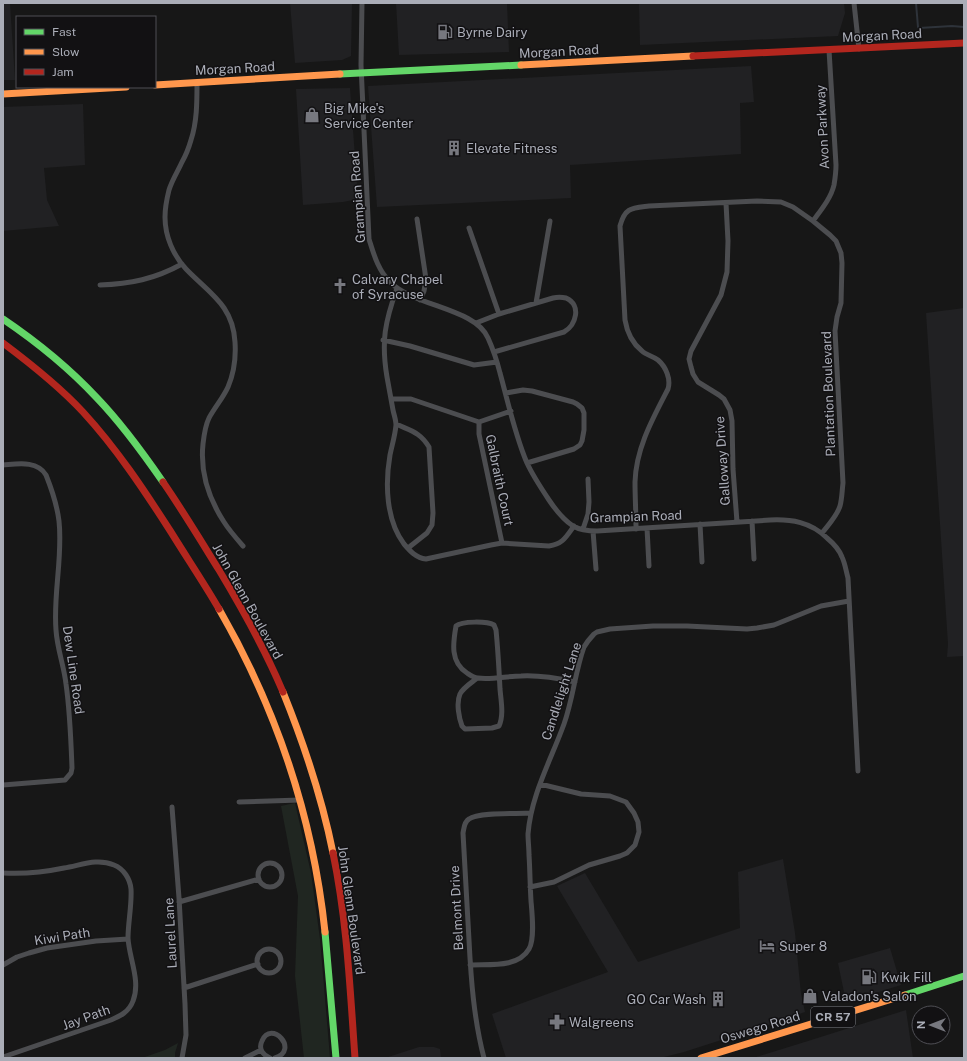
<svg xmlns="http://www.w3.org/2000/svg" width="967" height="1061" viewBox="0 0 967 1061" font-family="'Public Sans',sans-serif">
  <style>
    .built { fill: #212123 }
    .green { fill: #202621 }
    .lines { fill: none; stroke-linecap: round; stroke-linejoin: round }
    .stream { stroke: #2e333a; stroke-width: 2 }
    .street { stroke: #4c4d50; stroke-width: 5 }
    .fast { stroke: #63d668; stroke-width: 7 }
    .slow { stroke: #ff974d; stroke-width: 7 }
    .jam { stroke: #b3261e; stroke-width: 7 }
    .labels { text-anchor: middle; stroke-width: 3; stroke-linejoin: round; paint-order: stroke }
    .shield { fill: #121113; stroke: #7c7e86; stroke-width: 1 }
    .shield-label { font-size: 12px; font-weight: bold; fill: #aaadb7 }
    .poi-label { font-size: 13px; fill: #aaadb7; stroke: #121113; text-anchor: start }
    .street-label { font-size: 13px; fill: #aaadb7; stroke: #121113 }
  </style>
  <rect width="100%" height="100%" fill="#171717"/>
  <!-- built -->
  <path class="built" d="M 3,3 L 10,3 L 15,80 L 3,80 Z
    M 290,3 L 352,3 L 351,56 L 342,60 L 295,63 Z
    M 396,3 L 507,3 L 509,52 L 399,55 Z
    M 639,3 L 844,3 L 845,13 L 838,36 L 640,45 Z
    M 751,66 L 754,102 L 740,103 L 741,154 L 570,165 L 571,198 L 377,207 L 368,86 Z
    M 350,88 L 358,199 L 343,202 L 303,205 L 296,89 Z
    M 83,104 L 85,165 L 44,168 L 47,200 L 59,226 L 3,231 L 3,107 Z
    M 964,308 L 964,656 L 947,657 L 948,644 L 926,313 Z
    M 783,859 L 795,933 L 801,994 L 805,1012 L 768,1025 L 684,1052 L 660,1058 L 506,1058 L 492,1014 L 608,972 L 557,886 L 585,873 L 638,962 L 740,928 L 738,872 Z
    M 890,948 L 901,985 L 846,1002 L 838,963 Z
    M 906,1010 L 913,1058 L 753,1058 L 808,1041 Z
    M 419,1047 L 434,1047 L 440,1049 L 441,1058 L 385,1058 Z"/>
  <!-- green -->
  <path class="green" d="M 295,803 L 311,873 L 320,939 L 330,1058 L 304,1058 L 295,976 L 298,896 L 281,806 Z
    M 178,1043 L 175,1053 L 175,1058 L 142,1058 L 165,1050 Z"/>
  <g class="lines">
    <!-- stream -->
    <path class="stream" d="M 916,3 L 918,27 L 919,28 L 952,26 L 964,27"/>
    <!-- street -->
    <path class="street" d="M 362,3 L 361,65 L 369,239 C 374,255 378,270 390,282 C 415,307 475,308 488,338 C 493,349 497,361 500,373 C 508,402 515,435 527,463 C 533,476 541,488 549,500 C 555,509 564,520 573,526 C 580,530 590,531 597,531 L 770,520 C 791,519 811,522 827,538 C 833,543 839,549 842,557 C 845,563 846,571 848,578 L 858,771
      M 854,3 L 859,49
      M 197,83 C 197,102 197,122 191,140 C 189,147 186,155 182,162 C 178,171 172,180 169,190 C 167,198 165,208 165,217 C 165,236 173,255 186,269 C 209,293 233,305 235,342 C 236,357 234,373 228,387 C 223,398 215,407 209,418 C 205,426 204,435 203,444 C 200,472 209,499 224,522 C 229,530 236,538 243,546
      M 726,203 L 728,241 L 727,272 L 721,295 L 691,351 L 689,359 L 691,367 L 693,374 L 698,382 L 719,395 L 724,399 L 730,410 L 732,421 L 733,469 L 737,522
      M 417,219 L 426,279 L 424,291 L 420,300
      M 813,221 C 821,210 831,198 834,185 C 835,179 836,172 836,165 L 829,50
      M 469,228 L 499,314
      M 100,285 C 130,284 155,279 182,264
      M 397,288 C 385,322 381,341 387,377 C 389,388 391,399 393,410 C 394,415 396,420 396,425 C 395,436 392,445 390,455 C 385,484 386,520 404,544 C 410,551 416,558 426,559 L 491,545 L 502,543 L 549,546 C 563,544 566,537 574,526
      M 536,303 L 550,221
      M 476,323 L 499,314 L 553,298 C 557,297 562,297 566,298 C 582,305 576,325 564,332 L 494,352
      M 383,340 L 410,346 L 474,365 L 497,362
      M 506,393 L 523,390 L 532,391 L 573,402 L 577,404 L 582,408 L 584,413 L 584,430 L 582,441 L 580,445 L 574,449 L 527,463
      M 391,399 L 411,399 L 479,422 L 511,411
      M 479,422 L 479,434 L 502,543
      M 396,424 C 411,431 420,432 429,447 L 433,513 L 432,525 L 427,533 L 408,548
      M 3,465 C 17,464 37,460 46,475 C 52,490 57,505 59,521 C 63,557 53,594 56,630 C 57,648 64,666 66,684 C 70,712 71,740 72,768 L 71,773 L 65,780 L 3,785
      M 752,521 L 754,559
      M 700,524 L 702,562
      M 647,528 L 649,566
      M 583,529 L 588,514 L 589,502 L 588,479
      M 636,529 C 636,513 635,497 635,482 C 636,448 653,418 668,389 C 671,379 666,367 658,360 C 653,356 646,355 642,351 C 632,343 627,332 625,320 L 620,226 C 625,207 632,208 649,206 L 757,201 L 781,202 L 793,207 L 813,221 L 830,235 L 836,241 L 841,253 L 842,263 L 841,303 L 837,317 L 835,331 L 843,483 C 842,491 842,499 840,506 C 837,516 829,524 822,533
      M 593,531 L 596,569
      M 476,679 C 471,683 463,688 460,694 C 456,703 459,718 462,726 L 465,729 L 492,728 L 499,726 C 504,715 501,701 500,689 C 499,669 498,650 496,630 L 494,625 C 487,621 462,621 456,626 C 453,643 450,662 467,673 C 470,675 474,678 478,678 C 490,680 508,676 521,676 C 540,675 557,678 575,682
      M 239,802 L 300,800
      M 172,807 L 179,898 L 185,1004 L 186,1035 L 182,1058
      M258 875a12 12 0 1 1 24 0a12 12 0 1 1-24 0Z
      M 3,873 C 22,874 45,872 64,868 C 82,865 97,858 114,865 C 124,869 130,879 131,889 C 132,904 128,923 128,938 C 129,958 141,981 133,1001 C 129,1012 120,1016 111,1020 L 3,1057
      M 530,887 L 554,882 L 589,865 L 620,856 L 627,853 L 635,845 L 639,832 L 638,822 L 634,813 L 626,802 L 610,796 L 581,794 L 540,784
      M 179,902 L 259,879
      M257 961a12 12 0 1 1 24 0a12 12 0 1 1-24 0Z
      M 3,965 L 17,957 L 29,953 L 47,948 L 96,941 L 128,939
      M 470,965 C 490,964 518,968 529,949 C 535,939 532,913 531,901 C 530,885 530,870 529,855 C 529,848 528,841 528,834 C 531,795 551,760 564,724 C 573,699 575,672 584,647 L 588,641 L 594,634 L 597,632 L 610,629 L 653,626 L 687,626 L 747,629 L 757,628 L 774,625 L 821,606 L 849,601
      M 184,988 L 258,964
      M 245,1058 L 261,1050
      M 270,1058 C 263,1055 258,1049 262,1041 C 271,1019 300,1050 275,1058
      M 484,1058 C 474,1020 471,980 469,940 C 467,904 465,869 463,833 C 464,828 464,822 469,819 C 479,812 517,814 531,813"/>
    <!-- fast -->
    <path class="fast" d="M 340,74 L 521,65
      M 3,319 C 37,342 69,368 97,398 C 122,424 143,453 163,482
      M 325,932 L 336,1058
      M 905,995 L 964,976"/>
    <!-- slow -->
    <path class="slow" d="M 521,65 L 693,56
      M 155,85 L 340,74
      M 3,94 L 126,87
      M 219,609 C 276,708 313,818 325,932
      M 283,692 C 304,744 322,798 333,853
      M 701,1058 L 905,995"/>
    <!-- jam -->
    <path class="jam" d="M 693,56 L 964,43
      M 3,343 C 31,364 59,386 83,412 C 117,449 144,490 171,532 C 187,558 204,583 219,609
      M 163,482 C 183,511 201,541 219,570 C 243,610 265,649 283,692
      M 333,853 C 347,920 350,989 355,1058"/>
  </g>
  <!-- icons -->
  <defs>
    <g id="fuel-bare" transform="scale(1.2)"><path d="M-5.5-6h7V0h2V4h1.3V-2.5L3-4.5l.8-.8L6-3V5H2.5V1h-1V6h-7ZM-4.2-4.7v3.2H.2V-4.7Z" fill="#77787f" stroke="#121113" stroke-width="2.5" paint-order="stroke"/></g>
    <g id="shop-bare" transform="scale(1.2)"><path d="M-5-2.5h2.3a2.7 3.5 0 0 1 5.4 0H5L5.5 6h-11ZM-1.5-2.5h3a1.5 2.3 0 0 0-3 0Z" fill="#77787f" stroke="#121113" stroke-width="2.5" paint-order="stroke"/></g>
    <g id="building-bare" transform="scale(1.2)"><path d="M-4-6H4V6H1V3H-1V6H-4ZM-2.5-4.3h1.7v1.8h-1.7ZM.8-4.3h1.7v1.8H.8ZM-2.5-1h1.7V.8h-1.7ZM.8-1h1.7V.8H.8Z" fill="#77787f" stroke="#121113" stroke-width="2.5" paint-order="stroke"/></g>
    <g id="church-bare" transform="scale(1.2)"><path d="M-1.2-6h2.4v3.5h3.3v2.4h-3.3V6h-2.4V-.1h-3.3v-2.4h3.3Z" fill="#77787f" stroke="#121113" stroke-width="2.5" paint-order="stroke"/></g>
    <g id="hotel-bare" transform="scale(1.2)"><path d="M-6-4.5h1.5V1H6V5H4.5V3h-9V5H-6ZM-4 0a1.8 1.8 0 1 1 3.6 0ZM.5 0V-2.5h3Q6-2.5 6 0Z" fill="#77787f" stroke="#121113" stroke-width="2.5" paint-order="stroke"/></g>
    <g id="pharmacy-bare" transform="scale(1.2)"><path d="M-2-6h4v4h4v4h-4v4h-4v-4h-4v-4h4Z" fill="#77787f" stroke="#121113" stroke-width="2.5" paint-order="stroke"/></g>
  </defs>
  <g fill-rule="evenodd">
    <use href="#fuel-bare" x="445" y="32"/>
    <use href="#shop-bare" x="312" y="115"/>
    <use href="#building-bare" x="454" y="148"/>
    <use href="#church-bare" x="340" y="286"/>
    <use href="#hotel-bare" x="767" y="946"/>
    <use href="#fuel-bare" x="869" y="977"/>
    <use href="#shop-bare" x="810" y="996"/>
    <use href="#building-bare" x="718" y="999"/>
    <use href="#pharmacy-bare" x="557" y="1022"/>
  </g>
  <g class="labels">
    <!-- shield labels -->
    <rect class="shield" x="811" y="1007" width="44" height="20" rx="3"/>
    <g class="shield-label">
      <text x="833" y="1021">CR 57</text>
    </g>
    <!-- poi labels -->
    <g class="poi-label">
      <text x="457" y="37">Byrne Dairy</text>
      <text x="324" y="113">Big Mike's<tspan x="324" dy="15">Service Center</tspan></text>
      <text x="466" y="153">Elevate Fitness</text>
      <text x="352" y="284">Calvary Chapel<tspan x="352" dy="15">of Syracuse</tspan></text>
      <text x="779" y="951">Super 8</text>
      <text x="881" y="982">Kwik Fill</text>
      <text x="822" y="1001">Valadon's Salon</text>
      <text x="706" y="1004" text-anchor="end">GO Car Wash</text>
      <text x="569" y="1027">Walgreens</text>
    </g>
    <!-- street labels -->
    <g class="street-label">
      <text transform="translate(882 35) rotate(-3)" y="5">Morgan Road</text>
      <text transform="translate(559 51) rotate(-3)" y="5">Morgan Road</text>
      <text transform="translate(235 68) rotate(-3)" y="5">Morgan Road</text>
      <text transform="translate(822 127) rotate(-93)" y="5">Avon Parkway</text>
      <text transform="translate(357 197) rotate(-94)" y="5">Grampian Road</text>
      <text transform="translate(828 394) rotate(-92)" y="5">Plantation Boulevard</text>
      <text transform="translate(722 461) rotate(-94)" y="5">Galloway Drive</text>
      <text transform="translate(500 480) rotate(78)" y="5">Galbraith Court</text>
      <text transform="translate(636 516) rotate(-2)" y="5">Grampian Road</text>
      <text transform="translate(248 601) rotate(61)" y="5">John Glenn Boulevard</text>
      <text transform="translate(74 670) rotate(82)" y="5">Dew Line Road</text>
      <text transform="translate(561 691) rotate(-72)" y="5">Candlelight Lane</text>
      <text transform="translate(456 908) rotate(-93)" y="5">Belmont Drive</text>
      <text transform="translate(352 910) rotate(82)" y="5">John Glenn Boulevard</text>
      <text transform="translate(170 933) rotate(-93)" y="5">Laurel Lane</text>
      <text transform="translate(62 936) rotate(-9)" y="5">Kiwi Path</text>
      <text transform="translate(86 1017) rotate(-20)" y="5">Jay Path</text>
      <text transform="translate(760 1027) rotate(-17)" y="5">Oswego Road</text>
    </g>
  </g>
  <!-- border -->
  <rect width="967" height="1061" fill="none" stroke="#aaadb7" stroke-width="8"/>
  <!-- legend -->
  <rect x="16" y="16" width="140" height="72" fill="#121113" stroke="#4f4f55"/>
  <rect x="24" y="29" width="20" height="6" fill="#63d668" stroke="#4f4f55"/>
  <text x="52" y="36" font-size="12" fill="#aaadb7">Fast</text>
  <rect x="24" y="49" width="20" height="6" fill="#ff974d" stroke="#4f4f55"/>
  <text x="52" y="56" font-size="12" fill="#aaadb7">Slow</text>
  <rect x="24" y="69" width="20" height="6" fill="#b3261e" stroke="#4f4f55"/>
  <text x="52" y="76" font-size="12" fill="#aaadb7">Jam</text>
  <!-- north arrow -->
  <g transform="translate(931 1025) rotate(270)"><circle r="19" fill="#121113" stroke="#4f4f55"/>
  <path d="M0-3L7 15L0 10L-7 15Z" fill="#77787f"/>
  <text y="-6" font-size="11" font-weight="bold" text-anchor="middle" fill="#aaadb7">N</text>
  </g>
</svg>
